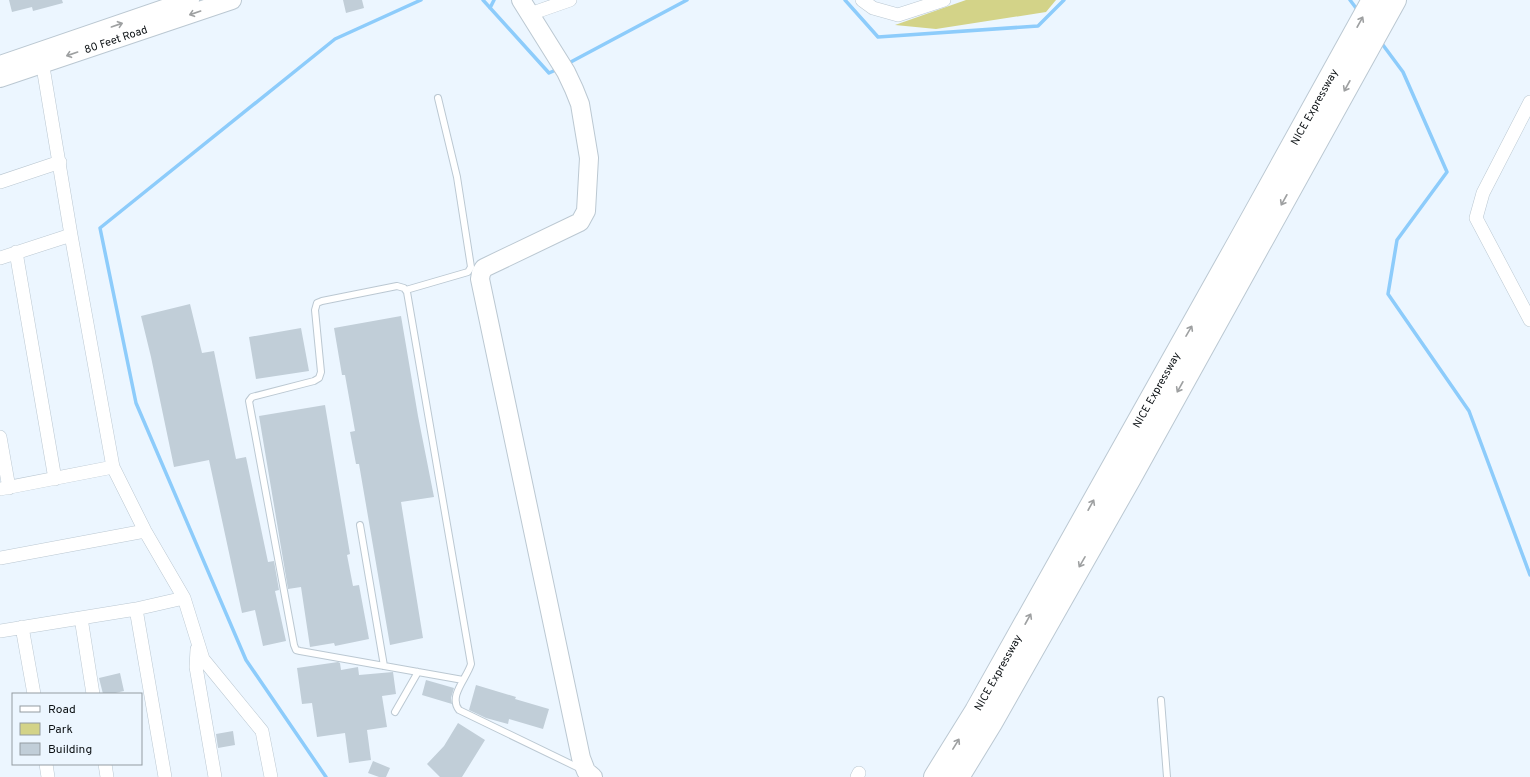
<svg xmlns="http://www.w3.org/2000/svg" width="1530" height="777" viewBox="0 0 1530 777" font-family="Overpass,sans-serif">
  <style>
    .green { fill: #d3d388 }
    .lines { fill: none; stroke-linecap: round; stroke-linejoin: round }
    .stream { stroke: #8dccfb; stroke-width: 3.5 }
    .building { fill: #c1ced8 }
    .lane-casing { stroke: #bbc8d2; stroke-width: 8 }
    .street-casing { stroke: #bbc8d2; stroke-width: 14 }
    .secondary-casing { stroke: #bbc8d2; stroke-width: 20 }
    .highway-casing { stroke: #bbc8d2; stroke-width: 24 }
    .lane { stroke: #fff; stroke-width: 6 }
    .street { stroke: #fff; stroke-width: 13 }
    .secondary { stroke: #fff; stroke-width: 18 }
    .highway { stroke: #fff; stroke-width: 22 }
    .oneway { stroke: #9ea0a1 }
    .labels { text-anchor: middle; stroke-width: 4; stroke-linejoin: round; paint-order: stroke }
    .street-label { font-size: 11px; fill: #0d1215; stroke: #ecf6ff }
  </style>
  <rect width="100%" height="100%" fill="#ecf6ff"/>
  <!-- green -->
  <path class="green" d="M 966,0 L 1056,0 L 1046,12 L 936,29 L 895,25 Z"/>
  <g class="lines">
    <!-- stream -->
    <path class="stream" d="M 483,0 L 549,73 L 558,69
      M 845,0 L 878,37 L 1038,26 L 1064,0
      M 1350,0 L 1359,12
      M 490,8 L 494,0
      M 1380,41 L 1403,72 L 1447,172 L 1397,240 L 1388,294 L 1469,411 L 1530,575
      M 567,64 L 687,0
      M 326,777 L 246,660 L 136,403 L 100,228 L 335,39 L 421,0"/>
  </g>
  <!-- building -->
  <path class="building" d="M 9,0 L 62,0 L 63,3 L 33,11 L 32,7 L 12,12 Z
    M 343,0 L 362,0 L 364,8 L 346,13 Z
    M 190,304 L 202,353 L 214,351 L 236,459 L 246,457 L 268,562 L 274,561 L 279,590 L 275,591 L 286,641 L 263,646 L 255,610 L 242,613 L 209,460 L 174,467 L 151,357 L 141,316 Z
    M 401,316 L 418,416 L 434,497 L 401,502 L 423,638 L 390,645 L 359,464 L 356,464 L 350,432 L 355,431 L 345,375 L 342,375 L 334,328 Z
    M 301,328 L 309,371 L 256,379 L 249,337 Z
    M 325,405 L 350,554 L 347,555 L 353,586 L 359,585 L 369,639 L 335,646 L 334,643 L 310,647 L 301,587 L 288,589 L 259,416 Z
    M 338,662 L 340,663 L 341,670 L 358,667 L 359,675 L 393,672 L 396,694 L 382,696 L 387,727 L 367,730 L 371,760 L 349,763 L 345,733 L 317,737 L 312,703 L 302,704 L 297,668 Z
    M 120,673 L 124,691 L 111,694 L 103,694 L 99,678 Z
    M 426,680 L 454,688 L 451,698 L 452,704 L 422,695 Z
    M 476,685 L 516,697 L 515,699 L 549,709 L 543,729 L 509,719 L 508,724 L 486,718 L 469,710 Z
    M 458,723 L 485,740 L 462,777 L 440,777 L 427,764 L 444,746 Z
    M 233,731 L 235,745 L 218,748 L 216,734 Z
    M 373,761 L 390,768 L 386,777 L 379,777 L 368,773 Z"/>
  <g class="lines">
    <!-- lane casing -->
    <g class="lane-casing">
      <path id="lane" d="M 406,290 L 468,272 L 471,267 L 457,177 L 438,98
        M 360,525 L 384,666
        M 463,680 L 300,651 L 296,650 L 294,645 L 249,401 L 252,397 L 314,381 L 319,378 L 321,372 L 315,310 L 317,303 L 322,301 L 397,286 L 404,288 L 407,292 L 471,664 C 467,678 448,696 459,710 L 581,769
        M 1161,700 L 1167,777
        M 395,712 L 418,672"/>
    </g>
    <!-- street casing -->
    <g class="street-casing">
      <path id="street" d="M 862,0 L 873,8 L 898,15 L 944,0
        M 530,14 L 570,0
        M 41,55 L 71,235 L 113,467 L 145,531 L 184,598 L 203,659 L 262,731 L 271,777
        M 1530,102 L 1483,193 L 1476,218 L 1530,320
        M 0,182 L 60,162
        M 16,252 L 55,479
        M 0,258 L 71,235
        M 0,437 L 9,488
        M 0,489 L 113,467
        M 0,558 L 145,531
        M 136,609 L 165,777
        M 81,618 L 93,694
        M 22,627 L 34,694
        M 0,631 L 136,609 L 184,598
        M 197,649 L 196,667 L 215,777
        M 46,764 L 48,777
        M 105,764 L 107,777
        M 857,777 L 859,773"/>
    </g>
    <!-- secondary casing -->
    <g class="secondary-casing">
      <g id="secondary">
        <path d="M 521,0 L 566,72 L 574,89 L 580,104 L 589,158 L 586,211 L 580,222 L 484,268 L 481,273 L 480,279 L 581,758 L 586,771 L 593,777"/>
        <path d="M 0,65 L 190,0"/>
        <path id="s1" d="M 0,78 L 232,0"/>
      </g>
    </g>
    <!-- highway casing -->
    <g class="highway-casing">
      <g id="highway">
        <path id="s2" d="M 935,777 L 976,711 L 1239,242 L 1373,0"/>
        <path d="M 958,777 L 991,723 L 1130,478 L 1395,0"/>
      </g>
    </g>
    <!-- lane -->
    <use href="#lane" class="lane"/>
    <!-- street -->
    <use href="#street" class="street"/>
    <!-- secondary -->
    <use href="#secondary" class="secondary"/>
    <!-- highway -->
    <use href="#highway" class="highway"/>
  </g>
  <!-- one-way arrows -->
  <defs><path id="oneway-shaft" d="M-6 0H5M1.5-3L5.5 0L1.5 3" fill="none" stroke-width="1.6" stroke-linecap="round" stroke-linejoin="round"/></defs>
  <g class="oneway">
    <use href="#oneway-shaft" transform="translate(195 13) rotate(161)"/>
    <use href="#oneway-shaft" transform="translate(1360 22) rotate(-61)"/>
    <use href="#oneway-shaft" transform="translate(117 25) rotate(-19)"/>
    <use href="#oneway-shaft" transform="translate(72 54) rotate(161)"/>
    <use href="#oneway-shaft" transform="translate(1347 86) rotate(119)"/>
    <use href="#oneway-shaft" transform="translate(1284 200) rotate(119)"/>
    <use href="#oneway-shaft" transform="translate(1189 331) rotate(-60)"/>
    <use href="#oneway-shaft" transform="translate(1180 387) rotate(119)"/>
    <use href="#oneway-shaft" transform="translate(1091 505) rotate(-61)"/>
    <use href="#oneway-shaft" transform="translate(1082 562) rotate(120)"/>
    <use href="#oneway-shaft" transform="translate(1028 619) rotate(-61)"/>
    <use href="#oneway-shaft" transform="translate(956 744) rotate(-58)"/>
  </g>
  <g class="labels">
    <!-- street labels -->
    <g class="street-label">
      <text dy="4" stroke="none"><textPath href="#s1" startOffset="122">80 Feet Road</textPath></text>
      <text dy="4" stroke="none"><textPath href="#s2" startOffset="770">NICE Expressway</textPath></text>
      <text dy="4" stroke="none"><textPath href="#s2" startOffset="446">NICE Expressway</textPath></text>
      <text dy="4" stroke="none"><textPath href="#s2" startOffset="122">NICE Expressway</textPath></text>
    </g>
  </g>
  <!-- legend -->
  <rect x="12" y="693" width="130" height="72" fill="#ecf6ff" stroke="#939ba1"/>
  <rect x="20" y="706" width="20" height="6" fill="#ffffff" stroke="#939ba1"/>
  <text x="48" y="713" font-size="12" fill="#0d1215">Road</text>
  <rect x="20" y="723" width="20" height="12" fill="#d3d388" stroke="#939ba1"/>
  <text x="48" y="733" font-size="12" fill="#0d1215">Park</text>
  <rect x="20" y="743" width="20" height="12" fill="#c1ced8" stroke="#939ba1"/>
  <text x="48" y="753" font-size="12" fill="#0d1215">Building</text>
</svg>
